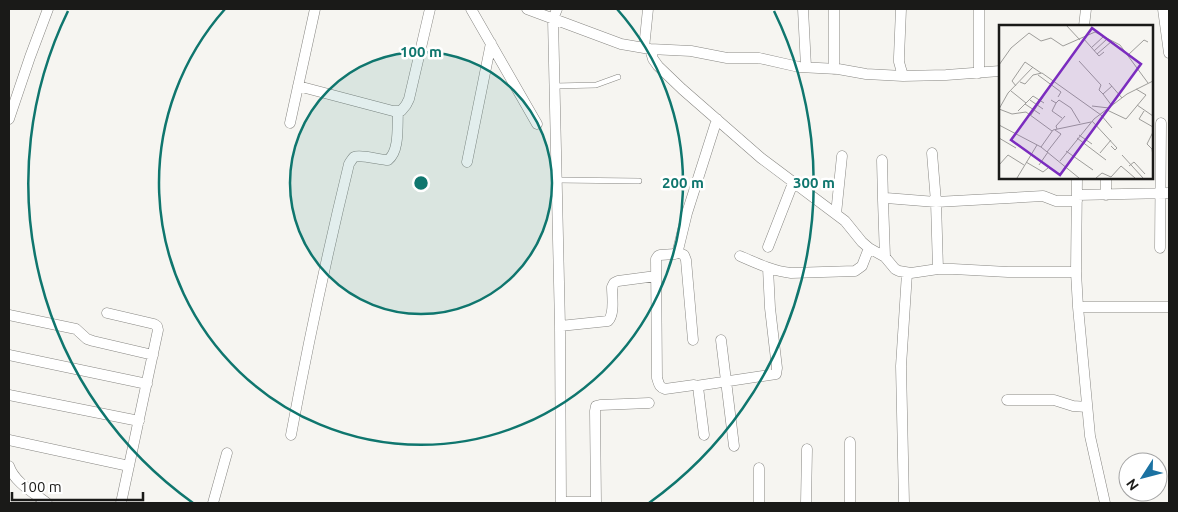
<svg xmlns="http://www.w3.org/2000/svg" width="1178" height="512" viewBox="0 0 1178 512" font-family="Ubuntu,sans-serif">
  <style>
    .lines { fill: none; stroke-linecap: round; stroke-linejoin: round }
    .service-casing { stroke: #888783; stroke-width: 6 }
    .minor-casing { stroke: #888783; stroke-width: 11 }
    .service { stroke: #fff; stroke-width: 5 }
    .minor { stroke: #fff; stroke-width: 10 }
    .ring { fill: none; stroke: #0f766e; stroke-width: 2.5 }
    .inset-road { fill: none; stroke: #9e9d9a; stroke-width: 1 }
    .view { fill: #7b2cbf; fill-opacity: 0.15; stroke: #7b2cbf; stroke-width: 2.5 }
    .inset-edge { fill: none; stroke: #1a1a18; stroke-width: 2.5 }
    .centre { fill: #0f766e; stroke: #fff; stroke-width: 2.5 }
    .ring-label { font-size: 15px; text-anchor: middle; font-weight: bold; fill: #0f766e; stroke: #fff; stroke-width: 5; stroke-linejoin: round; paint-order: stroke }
  </style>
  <rect width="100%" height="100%" fill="#f6f5f1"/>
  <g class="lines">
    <!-- service casing -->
    <g class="service-casing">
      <path id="service" d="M 555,86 L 596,85 L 618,77
        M 557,180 L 639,181"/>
    </g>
    <!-- minor casing -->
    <g class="minor-casing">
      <path id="minor" d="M 471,9 L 537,124
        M 527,9 L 621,44 L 650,49 L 691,51 L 727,58 L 759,58 L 799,67 L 838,69 L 866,74 L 903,76 L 946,75 L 1000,71
        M 557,9 L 553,19 L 560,326 L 561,503
        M 803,9 L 806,67
        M 834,9 L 834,69
        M 901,9 L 899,57 L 899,62 L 903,76
        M 1163,9 L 1169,53
        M 1084,26 L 1086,9
        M 644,48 L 648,9
        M 650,49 L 653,59 L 658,66 L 682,89 L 761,158 L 845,221 L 862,242 L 869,248 L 885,257 L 895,269 L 899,271 L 911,273 L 938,269 L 953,269 L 1008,272 L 1076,272
        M 979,73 L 979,9
        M 298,86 L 393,111 L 401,111 L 406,105 L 409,99 L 430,9
        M 9,119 L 30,57 L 48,9
        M 290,123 L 315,9
        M 932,153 L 936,202 L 938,269
        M 882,160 L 883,200
        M 467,162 L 491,43
        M 1077,178 L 1076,272 L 1078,307 L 1090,436 L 1105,503
        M 1077,195 L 1169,193
        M 1106,195 L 1106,178
        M 836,214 L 842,156
        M 768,247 L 793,183
        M 1160,248 L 1161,123
        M 677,252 L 684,255 L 686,260 L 693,340
        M 740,256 C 756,263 773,271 791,273 L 855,271 L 862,266 L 869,248
        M 885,257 L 883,200 L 886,198 L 936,202 L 1043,196 L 1056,201 L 1077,201
        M 1078,307 L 1169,307
        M 107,313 L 154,324 L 157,326 L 158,330 L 121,503
        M 9,315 L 76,329 L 87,339 L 93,341 L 153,355
        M 560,326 L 608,321 C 615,314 612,297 612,287 L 614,283 L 618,281 L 656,276
        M 721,340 L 734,446
        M 9,355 L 147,384
        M 696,386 L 776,374 L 777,368 L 770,308 L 768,268
        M 9,395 L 139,421
        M 1007,400 L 1054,400 L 1073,406 L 1087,407
        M 291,435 C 308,344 327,254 349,164 C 351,161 352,159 354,157 C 361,154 380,160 388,160 C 400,151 397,125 398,111
        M 704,435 L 698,387 L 694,385 L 665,389 C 659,387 659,384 657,378 L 656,259 L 658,256 L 660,255 L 675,254 L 678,250 L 687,213 L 717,119
        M 9,440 L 129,466
        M 9,466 C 14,482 34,493 47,503
        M 759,468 L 759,503
        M 561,502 L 596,502
        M 213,503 L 227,453
        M 596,503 L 595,411 L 596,406 L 600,405 L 649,403
        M 806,503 L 807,449
        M 850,503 L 850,442
        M 904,503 L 901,366 L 907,273"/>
    </g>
    <!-- service -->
    <use href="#service" class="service"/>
    <!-- minor -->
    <use href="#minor" class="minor"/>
  </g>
  <!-- distance rings -->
  <circle cx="421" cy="183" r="131" fill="#0f766e" fill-opacity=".12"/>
  <g class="ring">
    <circle cx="421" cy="183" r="131"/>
    <path d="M617 9A262 262 0 1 1 225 9"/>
    <path d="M193 503A393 393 0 0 1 68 11M774 11A393 393 0 0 1 649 503"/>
  </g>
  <!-- overview -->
  <g transform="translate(999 25)">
    <rect width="154" height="154" fill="#f6f5f1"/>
    <path class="inset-road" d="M 67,0 L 81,15M 84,13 L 100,31 L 105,27M 92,23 L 104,12M 95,26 L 108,14M 98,29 L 113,16M 129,30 L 145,15 L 149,17M 80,36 L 102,60 L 100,65 L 104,69M 0,40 L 12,23 L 30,8 L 42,16 L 52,13 L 64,21 L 96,7 L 121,20 L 149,58M 39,50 L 62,67 L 59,72M 21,57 L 26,59 L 34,50 L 43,48 L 102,90 L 113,103M 110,58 L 123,73M 17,61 L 13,56 L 26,37 L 42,48M 12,66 L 27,78M 31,75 L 44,84M 52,75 L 57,78 L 60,75 L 72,83 L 81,98M 57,78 L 53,86 L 63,93M 26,79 L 41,89M 138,80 L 154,91M 93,81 L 110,83M 113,81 L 104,69 L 113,61M 0,84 L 13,89 L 27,87 L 53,106M 0,84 L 9,68 L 34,42M 108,85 L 127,94 L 147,70 L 137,64M 19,86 L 34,71 L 45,78M 145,86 L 140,94 L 154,102M 32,90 L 44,72M 93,96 L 118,123 L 116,125 L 112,121M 0,100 L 42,122 L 80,153M 58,104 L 57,101 L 66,91M 154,107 L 148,119 L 153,124 L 154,131M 80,110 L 93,119M 0,113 L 17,123M 78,113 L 107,135M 42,122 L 54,105 L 92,97M 67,126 L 94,145M 48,127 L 62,109 L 56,105M 101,128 L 112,115M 123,130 L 144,153M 61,136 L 95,94 L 128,69 L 154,56M 27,137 L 44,147 L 49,143M 0,140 L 9,130 L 25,140M 40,140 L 49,127M 130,141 L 135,137 L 146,149M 18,153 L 38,120M 97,153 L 103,148 L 112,152 L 122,141 L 136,153"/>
    <path class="view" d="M 93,3 L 142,39 L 61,150 L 12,115 Z"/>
    <rect width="154" height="154" class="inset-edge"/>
  </g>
  <circle cx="421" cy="183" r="8" class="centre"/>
  <g class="ring-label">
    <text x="421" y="57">100 m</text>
    <text x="683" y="188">200 m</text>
    <text x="814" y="188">300 m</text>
  </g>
  <!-- border -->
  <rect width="1178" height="512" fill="none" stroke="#1a1a18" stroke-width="20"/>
  <!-- north arrow -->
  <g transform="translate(1143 477) rotate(234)"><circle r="24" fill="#ffffff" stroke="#a3a3a3"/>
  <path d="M0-4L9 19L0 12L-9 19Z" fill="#1b72a2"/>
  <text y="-8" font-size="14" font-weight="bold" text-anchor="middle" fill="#1a1a18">N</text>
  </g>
  <!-- scale -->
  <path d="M12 492v8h131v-8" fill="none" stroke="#1a1a18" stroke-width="2.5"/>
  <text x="20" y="492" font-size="15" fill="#1a1a18" stroke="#ffffff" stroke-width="4" paint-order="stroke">100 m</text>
</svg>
